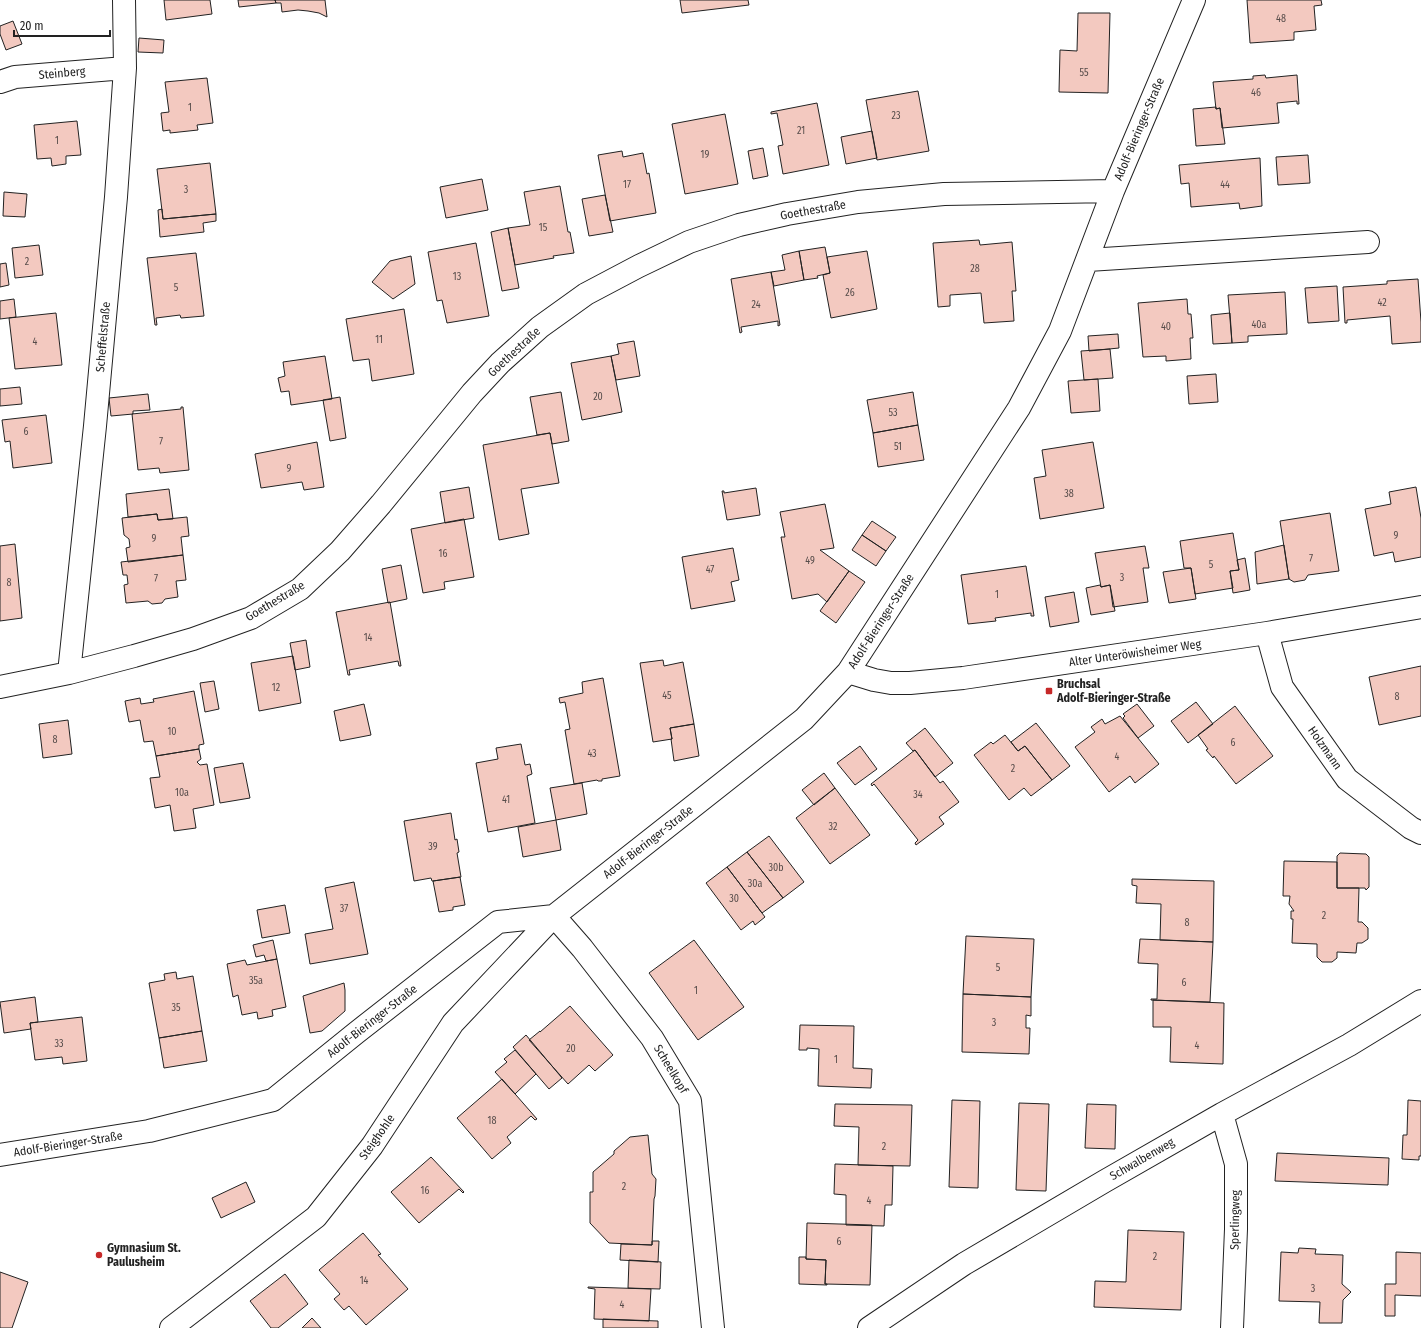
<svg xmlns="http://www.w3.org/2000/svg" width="1421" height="1328" viewBox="0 0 1421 1328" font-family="'Fira Sans Condensed',sans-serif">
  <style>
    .building { fill: #f3c9c0; stroke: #222 }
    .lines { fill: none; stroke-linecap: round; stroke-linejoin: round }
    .minor-casing { stroke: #222; stroke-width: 24 }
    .minor { stroke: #fff; stroke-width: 22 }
    .poi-dot { fill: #c62828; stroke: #fff; stroke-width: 1.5 }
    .labels { text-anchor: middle; stroke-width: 3; stroke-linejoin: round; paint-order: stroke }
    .number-label { font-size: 10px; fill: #564c4a }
    .street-label { font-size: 12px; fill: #222; stroke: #fff }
    .poi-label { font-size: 12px; font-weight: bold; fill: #222; stroke: #fff; text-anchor: start }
  </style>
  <rect width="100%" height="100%" fill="#fff"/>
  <!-- building -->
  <path class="building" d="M 164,0 L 210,0 L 212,14 L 166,20 Z
    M 238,0 L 275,0 L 276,3 L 239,7 Z
    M 275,0 L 325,0 L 327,17 L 319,13 L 308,11 L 298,10 L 282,12 L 281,3 L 276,3 Z
    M 680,0 L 748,0 L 749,5 L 682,13 Z
    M 1247,0 L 1321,0 L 1322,5 L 1314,6 L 1316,30 L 1294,32 L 1294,40 L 1250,43 Z
    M 1078,13 L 1110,13 L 1108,93 L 1059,92 L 1060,50 L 1077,51 Z
    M 13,21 L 22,44 L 6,50 L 0,34 L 0,26 Z
    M 139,38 L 164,40 L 163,53 L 138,52 Z
    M 1265,75 L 1266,78 L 1297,75 L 1299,104 L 1297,104 L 1297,101 L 1277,103 L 1279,123 L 1222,128 L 1220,108 L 1216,109 L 1213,82 L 1253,79 L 1253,76 Z
    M 207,78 L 213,123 L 197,125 L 198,130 L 170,133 L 170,130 L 163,131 L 161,113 L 169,112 L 165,82 Z
    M 918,91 L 929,151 L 877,160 L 866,100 Z
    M 817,103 L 829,165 L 783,174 L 778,146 L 783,145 L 777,113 L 771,114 L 771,112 Z
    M 1216,107 L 1216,109 L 1220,108 L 1225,144 L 1196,146 L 1193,109 Z
    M 725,114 L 738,184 L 685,194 L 672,124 Z
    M 77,121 L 81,155 L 66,156 L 66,164 L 52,166 L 51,158 L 37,159 L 34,125 Z
    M 872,131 L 877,158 L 846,164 L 841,137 Z
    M 763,148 L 768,176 L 753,179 L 748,151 Z
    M 622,151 L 623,157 L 643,153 L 647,174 L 649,173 L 656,213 L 610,221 L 598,155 Z
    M 1308,155 L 1310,183 L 1278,185 L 1276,157 Z
    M 1260,158 L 1262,206 L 1240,209 L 1239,203 L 1191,207 L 1189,183 L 1181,184 L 1179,165 Z
    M 210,163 L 216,214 L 163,219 L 157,169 Z
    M 482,179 L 488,210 L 446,218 L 440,187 Z
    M 560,186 L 568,232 L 570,232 L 574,253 L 553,256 L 554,258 L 515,265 L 508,228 L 530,225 L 524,192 Z
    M 4,192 L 27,194 L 25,217 L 3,216 Z
    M 605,195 L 613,232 L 589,236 L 582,199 Z
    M 162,209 L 163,219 L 216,214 L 216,221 L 203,223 L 204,232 L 160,237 L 158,210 Z
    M 508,228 L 519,288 L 502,291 L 491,232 Z
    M 979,240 L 980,245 L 1012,242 L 1016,291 L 1012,291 L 1014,321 L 984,323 L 981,293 L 950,295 L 950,306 L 938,307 L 933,243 Z
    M 476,243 L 489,316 L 447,323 L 442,300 L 437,301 L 428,252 Z
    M 39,245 L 43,275 L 15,278 L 12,248 Z
    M 825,247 L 830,273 L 817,276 L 818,278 L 804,280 L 799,251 Z
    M 799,251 L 804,280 L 774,286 L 771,272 L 785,270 L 782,255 Z
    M 867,251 L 877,309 L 831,318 L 823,275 L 830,273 L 827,257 Z
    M 196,253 L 204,316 L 181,318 L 180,315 L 156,318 L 157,325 L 155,325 L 147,258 Z
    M 411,256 L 415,284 L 393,299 L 372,282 L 390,261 Z
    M 6,263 L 9,285 L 0,287 L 0,264 Z
    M 771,272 L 780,325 L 778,326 L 778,321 L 741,327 L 742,332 L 740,333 L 731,279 Z
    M 1418,279 L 1421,322 L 1421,342 L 1392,344 L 1390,316 L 1347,320 L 1347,323 L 1345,323 L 1343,287 L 1387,284 L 1387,281 Z
    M 1337,286 L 1339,321 L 1308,323 L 1305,288 Z
    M 1285,292 L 1287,334 L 1248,336 L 1248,342 L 1232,343 L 1228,295 Z
    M 14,299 L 16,317 L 0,319 L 0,301 Z
    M 1187,299 L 1188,314 L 1191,314 L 1193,338 L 1190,338 L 1191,359 L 1166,361 L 1166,356 L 1143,357 L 1138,303 Z
    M 404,309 L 414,374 L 372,381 L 369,359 L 353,361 L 346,319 Z
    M 56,313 L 62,365 L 15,369 L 9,318 Z
    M 1230,313 L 1232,343 L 1213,344 L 1211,315 Z
    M 1118,334 L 1119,348 L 1089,351 L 1088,336 Z
    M 634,341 L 640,376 L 616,380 L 611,356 L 619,354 L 617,344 Z
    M 1110,349 L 1113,378 L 1084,380 L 1081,351 Z
    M 325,356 L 332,399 L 291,405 L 289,391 L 281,392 L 278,378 L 285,376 L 283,362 Z
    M 611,356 L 622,412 L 582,420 L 571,363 Z
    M 1216,374 L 1218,402 L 1189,404 L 1187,376 Z
    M 1098,379 L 1100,411 L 1071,413 L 1068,381 Z
    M 20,387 L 22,404 L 0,406 L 0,389 Z
    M 561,392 L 569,441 L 552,444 L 550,433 L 537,435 L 530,397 Z
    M 913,392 L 918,425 L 873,433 L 867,400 Z
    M 148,394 L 150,410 L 133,411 L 133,414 L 111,416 L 109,398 Z
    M 340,397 L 346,438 L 330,441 L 323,400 Z
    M 181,407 L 183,407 L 189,470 L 160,473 L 159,468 L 138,470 L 132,414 L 181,409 Z
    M 46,415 L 52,463 L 13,468 L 10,441 L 5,442 L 2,420 Z
    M 918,425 L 924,460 L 878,467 L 873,433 Z
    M 550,433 L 559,483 L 521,489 L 529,534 L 499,540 L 483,445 Z
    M 317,442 L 324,487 L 304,490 L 302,482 L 261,488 L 255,454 Z
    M 1093,442 L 1104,508 L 1040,519 L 1034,478 L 1046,476 L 1042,450 Z
    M 469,487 L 474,518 L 445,523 L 440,492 Z
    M 1416,487 L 1421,518 L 1421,557 L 1395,562 L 1393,552 L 1374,556 L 1365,509 L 1391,504 L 1389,492 Z
    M 756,488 L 760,515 L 727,520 L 722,491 L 724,491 L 724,493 Z
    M 169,489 L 173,519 L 158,520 L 157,514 L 128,517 L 126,494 Z
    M 825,504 L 834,548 L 820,550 L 849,571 L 827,602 L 818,594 L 792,599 L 781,537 L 785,537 L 780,512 Z
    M 1330,513 L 1339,571 L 1308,575 L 1305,580 L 1294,582 L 1289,579 L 1280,521 Z
    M 157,514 L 158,520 L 187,517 L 189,536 L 181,537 L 183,555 L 128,562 L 126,548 L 130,547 L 129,539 L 124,535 L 122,518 Z
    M 464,519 L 474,577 L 444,582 L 445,589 L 423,593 L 411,529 Z
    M 872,521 L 896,537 L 886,551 L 862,535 Z
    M 1233,533 L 1239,570 L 1230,571 L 1233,588 L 1195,594 L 1191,568 L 1184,568 L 1180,541 Z
    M 862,535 L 886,551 L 876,566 L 852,550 Z
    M 15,544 L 22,618 L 0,621 L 0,546 Z
    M 1284,545 L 1289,579 L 1257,584 L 1255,552 Z
    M 1145,546 L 1149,568 L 1143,568 L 1148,602 L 1113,607 L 1110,585 L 1101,587 L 1095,553 Z
    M 733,548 L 739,580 L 731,582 L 735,601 L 691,609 L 682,557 Z
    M 183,555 L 186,580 L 176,581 L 178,597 L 165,599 L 162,603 L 152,604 L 148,601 L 126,603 L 124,585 L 128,584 L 127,575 L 123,575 L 121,562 Z
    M 1245,558 L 1250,590 L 1233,593 L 1230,571 L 1239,570 L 1237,560 Z
    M 401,565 L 407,599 L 388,603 L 382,569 Z
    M 1026,566 L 1034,616 L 1031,616 L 1031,613 L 995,618 L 996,621 L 968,624 L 961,575 Z
    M 1191,568 L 1196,599 L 1169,603 L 1163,572 Z
    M 849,571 L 865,582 L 836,623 L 820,611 Z
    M 1100,585 L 1101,587 L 1110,585 L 1115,611 L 1091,615 L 1086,588 Z
    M 1074,592 L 1079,622 L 1050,627 L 1045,597 Z
    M 390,602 L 401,666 L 399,666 L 398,661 L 349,670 L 350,675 L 348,675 L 336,612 Z
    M 306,640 L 310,667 L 295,670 L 290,643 Z
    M 293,656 L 301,703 L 259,711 L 251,663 Z
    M 663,660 L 664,666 L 683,662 L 694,724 L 670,728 L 672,739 L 653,742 L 640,663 Z
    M 1421,666 L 1421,716 L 1379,725 L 1369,677 Z
    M 603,678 L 620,776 L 602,779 L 602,781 L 598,781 L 597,780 L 574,784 L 565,730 L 570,729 L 565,702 L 560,703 L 559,698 L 583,693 L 582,682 Z
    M 214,681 L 219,709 L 205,712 L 200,683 Z
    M 194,691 L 204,744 L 199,745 L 199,749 L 156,756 L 153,741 L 144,742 L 140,720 L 129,722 L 125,701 L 140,698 L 141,704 L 154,702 L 153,699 Z
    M 1196,702 L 1213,724 L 1188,743 L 1171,721 Z
    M 364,704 L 371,735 L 340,741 L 334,711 Z
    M 1137,704 L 1154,726 L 1138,738 L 1123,718 L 1125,716 L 1123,714 Z
    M 1235,706 L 1273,756 L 1236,784 L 1214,756 L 1213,758 L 1206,750 L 1208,749 L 1198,735 Z
    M 1120,716 L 1159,764 L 1135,783 L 1130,776 L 1109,792 L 1075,747 L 1095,732 L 1091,727 L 1102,719 L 1105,724 Z
    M 68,720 L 72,754 L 43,758 L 39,724 Z
    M 1036,723 L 1070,766 L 1052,780 L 1025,746 L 1018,751 L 1011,742 Z
    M 694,724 L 699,756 L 674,761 L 671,739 L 672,739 L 670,728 Z
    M 925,728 L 953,763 L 935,777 L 915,750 L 913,751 L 906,743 Z
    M 1005,735 L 1018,751 L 1025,746 L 1052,780 L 1031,796 L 1024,788 L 1009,800 L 974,755 L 991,742 L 993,744 Z
    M 521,744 L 525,765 L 530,764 L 532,774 L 527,776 L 535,823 L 488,832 L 476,763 L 498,759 L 496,748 Z
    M 860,746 L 877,769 L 855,785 L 837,763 Z
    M 199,749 L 201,759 L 197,762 L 200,765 L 207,764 L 214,805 L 193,809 L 196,828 L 174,831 L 170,805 L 155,808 L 150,778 L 160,777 L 156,756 Z
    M 915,750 L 940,783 L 943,781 L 959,802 L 939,817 L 944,824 L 916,845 L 915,843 L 918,840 L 874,784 L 872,786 L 871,784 Z
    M 243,763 L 250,798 L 220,803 L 214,768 Z
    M 824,773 L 835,788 L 814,805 L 802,790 Z
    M 582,783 L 587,814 L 556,820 L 550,788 Z
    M 835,788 L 870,835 L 830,864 L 796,818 Z
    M 451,813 L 455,840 L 457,839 L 459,852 L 457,853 L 461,877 L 433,881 L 432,881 L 431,878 L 414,881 L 404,821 Z
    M 556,820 L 561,850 L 523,857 L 518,827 Z
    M 769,836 L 804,882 L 783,898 L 747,852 Z
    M 747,852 L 783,898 L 762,913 L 727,867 Z
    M 1340,853 L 1366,854 L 1369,857 L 1369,887 L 1366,890 L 1365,888 L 1337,888 L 1337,856 Z
    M 1284,861 L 1337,862 L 1337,888 L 1359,888 L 1358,922 L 1362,922 L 1368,928 L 1368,939 L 1362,943 L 1357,943 L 1356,953 L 1337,952 L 1337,958 L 1332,962 L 1322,962 L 1317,957 L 1317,944 L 1292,943 L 1293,919 L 1291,919 L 1291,911 L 1294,911 L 1289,904 L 1290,896 L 1283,896 Z
    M 727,867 L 765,917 L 755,925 L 753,921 L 741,930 L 706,883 Z
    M 460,877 L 465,905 L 453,907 L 453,910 L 439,912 L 433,881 Z
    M 1132,879 L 1214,881 L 1213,942 L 1160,940 L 1161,904 L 1136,903 L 1137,886 L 1132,885 Z
    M 354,882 L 368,954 L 310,964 L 305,934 L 333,929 L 325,888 Z
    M 285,905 L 290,933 L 262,938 L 257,910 Z
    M 966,936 L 1034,939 L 1031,997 L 963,994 Z
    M 1140,939 L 1213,942 L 1210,1002 L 1151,1000 L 1151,999 L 1157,999 L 1158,964 L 1138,963 Z
    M 273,940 L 277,959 L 266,961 L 264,955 L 256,957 L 253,945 Z
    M 694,940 L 744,1007 L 698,1040 L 649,973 Z
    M 277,959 L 286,1007 L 272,1010 L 273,1016 L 258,1019 L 257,1012 L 242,1015 L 238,995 L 233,997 L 227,964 L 245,960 L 247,965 Z
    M 176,972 L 177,979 L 193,976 L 202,1031 L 159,1038 L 149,983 L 165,980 L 164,974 Z
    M 344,983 L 345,990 L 345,1011 L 322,1031 L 310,1033 L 303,996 Z
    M 963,994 L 1031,997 L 1031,1016 L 1026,1015 L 1026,1028 L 1030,1028 L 1029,1054 L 962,1052 Z
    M 35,997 L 38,1022 L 30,1023 L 31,1029 L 4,1033 L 0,1002 Z
    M 1153,1000 L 1224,1003 L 1223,1064 L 1170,1062 L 1171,1027 L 1153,1027 Z
    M 570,1006 L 613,1055 L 595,1071 L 589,1065 L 568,1084 L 529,1040 L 540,1031 L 540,1032 Z
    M 82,1017 L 87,1061 L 63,1064 L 62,1057 L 35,1060 L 30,1023 Z
    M 800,1025 L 854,1026 L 853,1068 L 872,1069 L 871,1088 L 818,1086 L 819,1049 L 807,1048 L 807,1050 L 799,1050 Z
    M 202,1031 L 207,1061 L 164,1068 L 159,1038 Z
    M 526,1035 L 562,1078 L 549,1089 L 513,1047 Z
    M 515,1050 L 536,1074 L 515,1094 L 495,1072 L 507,1062 L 504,1059 Z
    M 502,1079 L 537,1119 L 535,1120 L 531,1116 L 507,1137 L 511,1143 L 492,1159 L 457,1118 Z
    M 952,1100 L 980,1101 L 978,1188 L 949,1187 Z
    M 1408,1100 L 1421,1101 L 1421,1156 L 1419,1156 L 1419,1160 L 1402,1159 L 1403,1135 L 1407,1135 Z
    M 1019,1103 L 1049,1104 L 1046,1191 L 1016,1190 Z
    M 835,1104 L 912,1105 L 910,1166 L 858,1165 L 859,1127 L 834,1126 Z
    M 1087,1104 L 1116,1105 L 1115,1149 L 1085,1148 Z
    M 648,1135 L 652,1174 L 656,1179 L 655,1196 L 654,1199 L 652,1245 L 609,1243 L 590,1223 L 590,1192 L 593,1192 L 593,1172 L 614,1154 L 614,1151 L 630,1137 Z
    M 1277,1153 L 1389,1158 L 1388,1185 L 1275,1181 Z
    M 431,1157 L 464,1192 L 463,1193 L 459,1189 L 419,1223 L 391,1192 Z
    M 835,1164 L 893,1166 L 892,1205 L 885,1205 L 884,1226 L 846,1225 L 846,1195 L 834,1194 Z
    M 246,1182 L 255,1202 L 221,1218 L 212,1198 Z
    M 807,1223 L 872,1225 L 870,1285 L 825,1284 L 826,1260 L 806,1259 Z
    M 1128,1230 L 1184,1232 L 1181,1310 L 1094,1307 L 1095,1281 L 1126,1282 Z
    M 363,1233 L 381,1254 L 378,1255 L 408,1289 L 366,1325 L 349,1306 L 344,1310 L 334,1299 L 340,1294 L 319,1270 Z
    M 652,1241 L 659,1241 L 658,1262 L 620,1260 L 621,1244 L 652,1245 Z
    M 1299,1248 L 1316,1249 L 1315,1254 L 1343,1255 L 1342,1284 L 1351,1292 L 1343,1300 L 1342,1323 L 1319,1323 L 1320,1302 L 1279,1301 L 1281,1252 L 1298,1253 Z
    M 1396,1252 L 1421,1253 L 1421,1296 L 1395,1295 L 1395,1316 L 1385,1316 L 1385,1284 L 1396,1284 Z
    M 799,1257 L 806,1257 L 806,1259 L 826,1260 L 825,1284 L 827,1284 L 827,1285 L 799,1284 Z
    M 629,1260 L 661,1262 L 660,1289 L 628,1288 Z
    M 0,1272 L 28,1282 L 12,1328 L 0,1328 Z
    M 285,1274 L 308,1304 L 278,1328 L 271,1328 L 250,1301 Z
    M 588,1287 L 651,1289 L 649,1321 L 594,1319 L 595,1289 L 588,1288 Z
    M 312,1318 L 321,1328 L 302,1328 Z
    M 603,1319 L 658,1321 L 658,1328 L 603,1328 Z"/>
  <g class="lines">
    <!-- minor casing -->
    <g class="minor-casing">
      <path id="minor" d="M 0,82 L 15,77 L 125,68
        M 1088,260 L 1368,242
        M 1267,633 L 1282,687 L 1347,779 L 1411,828 L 1421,833
        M 848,672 L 874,680 L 891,683 L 910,683 L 963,678 L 1267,633 L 1421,607
        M 69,673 L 95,426 L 116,197 L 125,68 L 124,0
        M 0,687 L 69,673 L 134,656 L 193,639 L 251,618 L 300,589 L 340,551 L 381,504 L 472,393 L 500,363 L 540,327 L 586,294 L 639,266 L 689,242 L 739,225 L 787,214 L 858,202 L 944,194 L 1113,191
        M 1222,1114 L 1236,1164 L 1236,1229 L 1232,1328
        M 0,1155 L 149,1131 L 273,1100 L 356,1033 L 498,922 L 554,916 L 804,719 L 848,672 L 1019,408 L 1060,331 L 1113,191 L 1194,0
        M 171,1328 L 316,1217 L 372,1146 L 453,1023 L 554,916 L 582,948 L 652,1038 L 690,1101 L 713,1328
        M 869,1328 L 964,1264 L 1105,1181 L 1222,1114 L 1349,1045 L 1421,1001"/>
    </g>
    <!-- minor -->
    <use href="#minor" class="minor"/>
  </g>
  <!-- markers -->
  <g class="poi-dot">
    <rect x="1045" y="687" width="8" height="8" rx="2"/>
    <circle cx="99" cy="1255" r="4"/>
  </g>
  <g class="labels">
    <!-- number labels -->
    <g class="number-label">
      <text x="1281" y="22">48</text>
      <text x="1084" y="76">55</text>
      <text x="1256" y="96">46</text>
      <text x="190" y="111">1</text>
      <text x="896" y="119">23</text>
      <text x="801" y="134">21</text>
      <text x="57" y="144">1</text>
      <text x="705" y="158">19</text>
      <text x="627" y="188">17</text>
      <text x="1225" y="188">44</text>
      <text x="186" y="193">3</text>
      <text x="543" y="231">15</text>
      <text x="27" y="265">2</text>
      <text x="975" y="272">28</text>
      <text x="457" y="280">13</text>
      <text x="176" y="291">5</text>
      <text x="850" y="296">26</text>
      <text x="1382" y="306">42</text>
      <text x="756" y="308">24</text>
      <text x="1259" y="328">40a</text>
      <text x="1166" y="330">40</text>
      <text x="379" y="343">11</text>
      <text x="35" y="345">4</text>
      <text x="598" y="400">20</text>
      <text x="893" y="416">53</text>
      <text x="26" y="435">6</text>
      <text x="161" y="445">7</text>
      <text x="898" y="450">51</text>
      <text x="289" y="472">9</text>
      <text x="1069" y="497">38</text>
      <text x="1396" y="539">9</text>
      <text x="154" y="542">9</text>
      <text x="443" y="557">16</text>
      <text x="1311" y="562">7</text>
      <text x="810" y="564">49</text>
      <text x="1211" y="568">5</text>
      <text x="710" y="573">47</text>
      <text x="1122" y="581">3</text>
      <text x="156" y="582">7</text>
      <text x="9" y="586">8</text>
      <text x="997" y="598">1</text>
      <text x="368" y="641">14</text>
      <text x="276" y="691">12</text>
      <text x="667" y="699">45</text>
      <text x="1397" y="700">8</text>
      <text x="172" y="735">10</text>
      <text x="55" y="743">8</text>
      <text x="1233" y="746">6</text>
      <text x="592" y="757">43</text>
      <text x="1117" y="760">4</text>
      <text x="1013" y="772">2</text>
      <text x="182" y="796">10a</text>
      <text x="918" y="798">34</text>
      <text x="506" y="803">41</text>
      <text x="833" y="830">32</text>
      <text x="433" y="850">39</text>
      <text x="776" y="871">30b</text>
      <text x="755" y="887">30a</text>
      <text x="734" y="902">30</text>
      <text x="344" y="912">37</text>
      <text x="1324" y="919">2</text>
      <text x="1187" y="926">8</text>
      <text x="998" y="971">5</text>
      <text x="256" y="984">35a</text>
      <text x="1184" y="986">6</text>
      <text x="696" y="994">1</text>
      <text x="176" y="1011">35</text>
      <text x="994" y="1026">3</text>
      <text x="59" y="1047">33</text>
      <text x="1197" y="1049">4</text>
      <text x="571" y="1052">20</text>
      <text x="836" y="1063">1</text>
      <text x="492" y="1124">18</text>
      <text x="884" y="1150">2</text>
      <text x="624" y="1190">2</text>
      <text x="425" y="1194">16</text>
      <text x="869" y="1204">4</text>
      <text x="839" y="1245">6</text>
      <text x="1155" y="1260">2</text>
      <text x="364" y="1284">14</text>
      <text x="1313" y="1292">3</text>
      <text x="622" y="1308">4</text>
    </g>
    <!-- street labels -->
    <g class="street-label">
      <text transform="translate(62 73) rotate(-5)" y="4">Steinberg</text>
      <text transform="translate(1139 129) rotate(-67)" y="4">Adolf-Bieringer-Straße</text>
      <text transform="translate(813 210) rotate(-10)" y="4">Goethestraße</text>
      <text transform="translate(103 337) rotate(-85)" y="4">Scheffelstraße</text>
      <text transform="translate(514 352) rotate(-43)" y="4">Goethestraße</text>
      <text transform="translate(275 601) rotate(-31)" y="4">Goethestraße</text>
      <text transform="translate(881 621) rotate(-57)" y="4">Adolf-Bieringer-Straße</text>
      <text transform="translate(1135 653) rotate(-8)" y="4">Alter Unteröwisheimer Weg</text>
      <text transform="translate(1325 748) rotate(55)" y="4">Holzmann</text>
      <text transform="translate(648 842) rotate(-38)" y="4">Adolf-Bieringer-Straße</text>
      <text transform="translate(372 1021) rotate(-38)" y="4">Adolf-Bieringer-Straße</text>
      <text transform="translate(671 1069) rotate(59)" y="4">Scheelkopf</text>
      <text transform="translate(377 1137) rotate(-55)" y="4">Steighohle</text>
      <text transform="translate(68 1144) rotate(-9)" y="4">Adolf-Bieringer-Straße</text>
      <text transform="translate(1142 1159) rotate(-30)" y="4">Schwalbenweg</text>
      <text transform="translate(1235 1220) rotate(-89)" y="4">Sperlingweg</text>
    </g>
    <!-- poi labels -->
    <g class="poi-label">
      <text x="1057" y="688">Bruchsal<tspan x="1057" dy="14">Adolf-Bieringer-Straße</tspan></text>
      <text x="107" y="1252">Gymnasium St.<tspan x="107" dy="14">Paulusheim</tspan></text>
    </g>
  </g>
  <!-- scale -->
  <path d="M14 30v6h96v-6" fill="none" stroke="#222222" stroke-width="2"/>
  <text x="20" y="30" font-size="12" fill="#222222" stroke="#ffffff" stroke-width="3" paint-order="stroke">20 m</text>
</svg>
